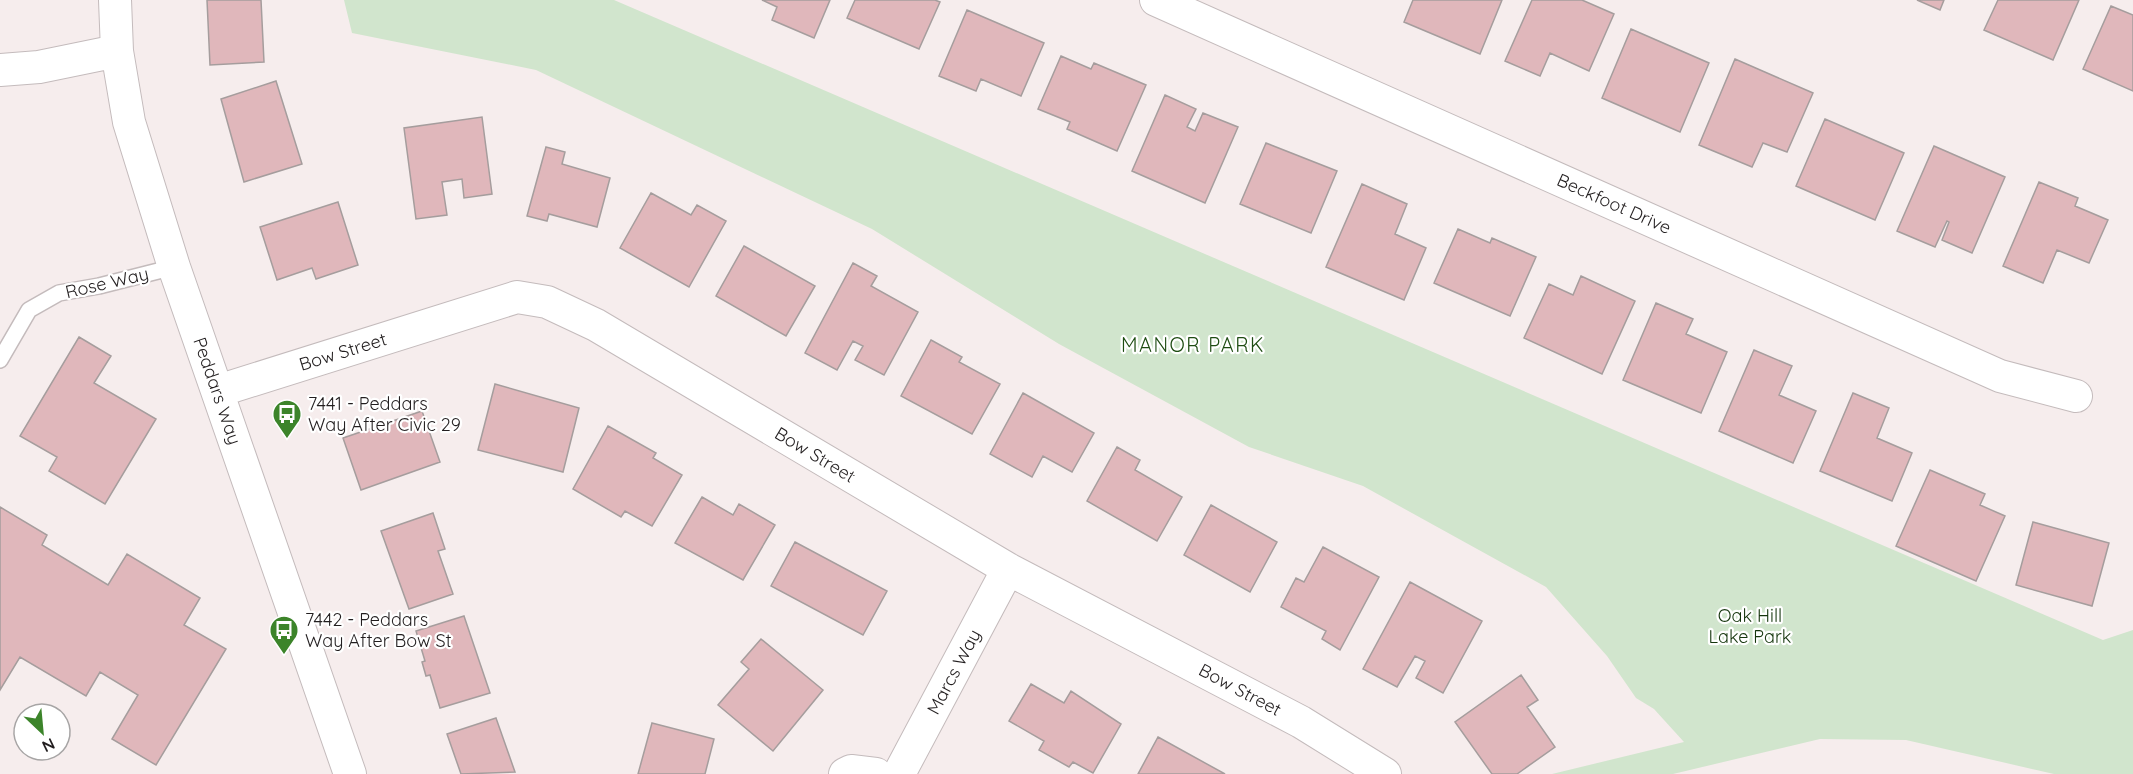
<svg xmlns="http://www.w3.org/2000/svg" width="2133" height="774" viewBox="0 0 2133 774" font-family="Quicksand,sans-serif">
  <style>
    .green { fill: #d1e5cd }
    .building { fill: #e0b7bb; stroke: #a59d9d; stroke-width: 1.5 }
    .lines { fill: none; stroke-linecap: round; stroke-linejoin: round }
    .lane-casing { stroke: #c4bbbc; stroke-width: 18 }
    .street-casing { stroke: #c4bbbc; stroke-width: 34 }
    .lane { stroke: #fff; stroke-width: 15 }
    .street { stroke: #fff; stroke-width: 32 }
    .labels { text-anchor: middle; stroke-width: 4.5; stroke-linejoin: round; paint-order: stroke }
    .street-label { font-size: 18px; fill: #221e1f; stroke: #fff }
    .poi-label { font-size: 18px; fill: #221e1f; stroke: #fff; text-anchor: start }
    .park-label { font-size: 18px; fill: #14350c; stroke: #fff }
    .neighbourhood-label { font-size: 20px; letter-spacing: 1.5px; fill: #1e4c12; stroke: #fff }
  </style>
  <rect width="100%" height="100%" fill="#f6eded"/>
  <!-- green -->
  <path class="green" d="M 344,0 L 614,0 L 2103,640 L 2133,630 L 2133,774 L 2054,774 L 1906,740 L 1820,739 L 1673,774 L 1552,774 L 1684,742 L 1654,709 L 1636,698 L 1607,656 L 1546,587 L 1363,486 L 1249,447 L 1059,344 L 872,229 L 536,70 L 352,33 Z"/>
  <!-- building -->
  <path class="building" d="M 207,0 L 261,0 L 264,62 L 210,65 Z
    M 762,0 L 830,0 L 814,38 L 772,20 L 777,7 Z
    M 855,0 L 935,0 L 940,2 L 919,49 L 847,18 Z
    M 1413,0 L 1502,0 L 1480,54 L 1404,22 Z
    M 1532,0 L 1582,0 L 1614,14 L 1589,71 L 1550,53 L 1540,76 L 1505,61 Z
    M 1917,0 L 1944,0 L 1940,10 Z
    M 1998,0 L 2079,0 L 2053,60 L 1984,30 Z
    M 2111,6 L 2133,15 L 2133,91 L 2083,69 Z
    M 967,10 L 1044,43 L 1021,96 L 981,79 L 976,91 L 939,76 Z
    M 1631,29 L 1709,63 L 1680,132 L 1602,98 Z
    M 1061,56 L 1091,69 L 1094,63 L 1146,85 L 1117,151 L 1067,129 L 1070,122 L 1038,109 Z
    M 1735,59 L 1813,93 L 1787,152 L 1763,143 L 1752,167 L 1699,145 Z
    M 276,81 L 302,164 L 244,182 L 221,99 Z
    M 1165,95 L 1196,109 L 1187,127 L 1195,131 L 1203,113 L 1238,127 L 1205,203 L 1132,171 Z
    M 482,117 L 492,194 L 464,198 L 462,179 L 442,182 L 447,215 L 416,219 L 404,128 Z
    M 1825,119 L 1904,153 L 1875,220 L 1796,186 Z
    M 1266,143 L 1337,171 L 1311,233 L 1240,204 Z
    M 1934,146 L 2005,177 L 1972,253 L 1942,240 L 1949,222 L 1947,221 L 1935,247 L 1897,231 Z
    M 546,147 L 565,152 L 562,164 L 610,178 L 597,227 L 549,214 L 547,221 L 527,216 Z
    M 2039,182 L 2078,198 L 2075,206 L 2108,220 L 2089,263 L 2057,250 L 2043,283 L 2003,266 Z
    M 1362,184 L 1407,204 L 1395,234 L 1426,248 L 1404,300 L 1326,267 Z
    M 651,193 L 691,215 L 697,205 L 726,221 L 689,287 L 620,248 Z
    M 338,202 L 358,265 L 316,279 L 312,268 L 277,280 L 260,227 Z
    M 1458,229 L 1490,243 L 1492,238 L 1536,257 L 1510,316 L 1434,283 Z
    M 744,246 L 815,286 L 786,336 L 716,296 Z
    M 853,263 L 877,276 L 871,286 L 918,312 L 884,375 L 855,360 L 863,346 L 853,341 L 837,370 L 805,353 Z
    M 1581,276 L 1635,301 L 1602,374 L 1524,338 L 1549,284 L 1573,295 Z
    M 1656,303 L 1693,319 L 1686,334 L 1727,352 L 1701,413 L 1623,380 Z
    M 79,337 L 111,356 L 94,383 L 156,419 L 105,504 L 49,471 L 57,457 L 20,436 Z
    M 931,340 L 962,357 L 959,362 L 1000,384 L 972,434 L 901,396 Z
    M 1754,350 L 1792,366 L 1779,395 L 1816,411 L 1793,463 L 1719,431 Z
    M 495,384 L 579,408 L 563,472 L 478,450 Z
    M 1023,393 L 1094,433 L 1072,472 L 1043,456 L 1032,477 L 990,454 Z
    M 1853,393 L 1889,408 L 1877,438 L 1912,453 L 1892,501 L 1820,471 Z
    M 422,411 L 440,462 L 361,490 L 343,438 Z
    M 608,426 L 656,453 L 653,458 L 682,475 L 652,526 L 625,511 L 621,517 L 573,489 Z
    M 1117,447 L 1140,460 L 1135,470 L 1182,497 L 1157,541 L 1087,501 Z
    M 1930,470 L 1985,494 L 1980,505 L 2005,516 L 1976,581 L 1896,546 Z
    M 702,497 L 733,515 L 739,504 L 775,525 L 743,580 L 675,543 Z
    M 1211,505 L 1277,542 L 1250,592 L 1184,555 Z
    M 0,507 L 47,535 L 42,545 L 108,585 L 127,554 L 200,598 L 184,625 L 226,649 L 156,765 L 112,739 L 138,695 L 100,672 L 86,696 L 20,657 L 0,690 Z
    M 433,513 L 445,549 L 438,551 L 453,594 L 409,609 L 381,531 Z
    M 2033,522 L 2109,543 L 2092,606 L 2016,585 Z
    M 795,542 L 887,591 L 863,635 L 771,586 Z
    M 1323,547 L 1379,577 L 1340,650 L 1322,639 L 1326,631 L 1281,607 L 1296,578 L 1304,582 Z
    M 1410,582 L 1482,621 L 1443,693 L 1416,678 L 1425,661 L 1415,656 L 1397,687 L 1363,669 Z
    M 464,616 L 490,693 L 440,708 L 430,675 L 426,676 L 422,662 L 425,661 L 416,631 Z
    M 761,639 L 823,690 L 773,751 L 718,705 L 749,669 L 741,662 Z
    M 1521,675 L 1538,700 L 1527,707 L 1555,747 L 1517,774 L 1492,774 L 1455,722 Z
    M 1031,684 L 1064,703 L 1071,691 L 1121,724 L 1093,773 L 1073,762 L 1069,767 L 1039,750 L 1044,741 L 1009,721 Z
    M 496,718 L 515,772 L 461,774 L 447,734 Z
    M 652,723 L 714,739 L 705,774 L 638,774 Z
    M 1158,737 L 1225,774 L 1138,774 Z"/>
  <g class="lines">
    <!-- lane casing -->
    <g class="lane-casing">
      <path id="lane" d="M 0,360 L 29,310 L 59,293 L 99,286 L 174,267"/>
    </g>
    <!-- street casing -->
    <g class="street-casing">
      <path id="street" d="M 115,0 L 117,51 L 129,122 L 174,267 L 350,774
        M 1156,0 L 2000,376 L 2076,396
        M 0,70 L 39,67 L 117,51
        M 218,391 L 517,297 L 547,302 L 596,325 L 1008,569 L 1301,722 L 1385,774
        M 845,774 L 851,771 L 876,774
        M 899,774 L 1008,569"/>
    </g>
    <!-- lane -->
    <use href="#lane" class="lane"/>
    <!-- street -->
    <use href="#street" class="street"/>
  </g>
  <!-- icons -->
  <defs>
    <g id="bus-pin" transform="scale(1.5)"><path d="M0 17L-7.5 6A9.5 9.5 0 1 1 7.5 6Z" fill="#3c842a" stroke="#fff"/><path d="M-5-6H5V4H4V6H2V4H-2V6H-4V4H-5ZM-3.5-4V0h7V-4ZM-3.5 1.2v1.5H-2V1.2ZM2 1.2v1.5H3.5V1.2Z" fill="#fff"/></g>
  </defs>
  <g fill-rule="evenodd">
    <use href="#bus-pin" x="287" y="414"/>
    <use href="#bus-pin" x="284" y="630"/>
  </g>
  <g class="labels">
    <!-- street labels -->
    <g class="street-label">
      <text transform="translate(1614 204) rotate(24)" y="6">Beckfoot Drive</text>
      <text transform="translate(107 283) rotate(-13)" y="6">Rose Way</text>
      <text transform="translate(343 352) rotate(-17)" y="6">Bow Street</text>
      <text transform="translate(217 391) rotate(71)" y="6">Peddars Way</text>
      <text transform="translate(815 455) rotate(31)" y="6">Bow Street</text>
      <text transform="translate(954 672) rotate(-62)" y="6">Marcs Way</text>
      <text transform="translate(1240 690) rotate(28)" y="6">Bow Street</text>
    </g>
    <!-- poi labels -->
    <g class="poi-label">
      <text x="308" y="410">7441 - Peddars<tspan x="308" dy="21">Way After Civic 29</tspan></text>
      <text x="305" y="626">7442 - Peddars<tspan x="305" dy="21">Way After Bow St</tspan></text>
    </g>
    <!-- park labels -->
    <g class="park-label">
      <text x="1750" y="622">Oak Hill<tspan x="1750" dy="21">Lake Park</tspan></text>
    </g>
    <!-- neighbourhood labels -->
    <g class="neighbourhood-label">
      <text x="1193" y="352">MANOR PARK</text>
    </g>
  </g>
  <!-- north arrow -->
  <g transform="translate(42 732) rotate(154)"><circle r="28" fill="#ffffff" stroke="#a7a5a5" stroke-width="1.5"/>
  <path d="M0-4.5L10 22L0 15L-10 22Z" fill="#3c842a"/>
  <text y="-9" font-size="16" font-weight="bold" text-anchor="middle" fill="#221e1f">N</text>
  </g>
</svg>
